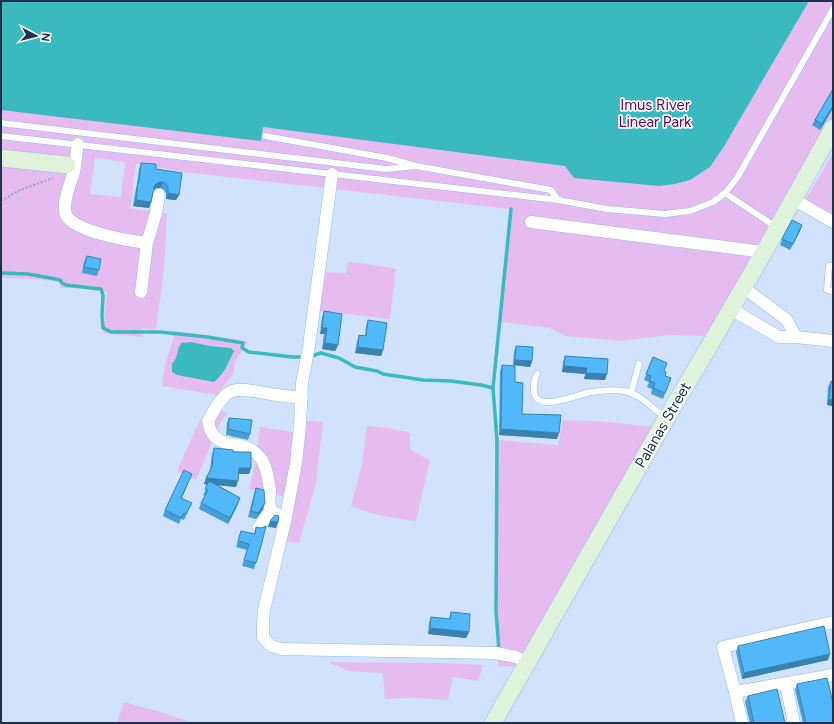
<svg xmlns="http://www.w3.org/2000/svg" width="834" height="724" viewBox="0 0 834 724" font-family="Figtree,sans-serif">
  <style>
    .green { fill: #e6bcf0; fill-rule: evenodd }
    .water { fill: #3ab9bf }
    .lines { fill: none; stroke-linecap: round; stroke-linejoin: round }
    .stream { stroke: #3ab9bf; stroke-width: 3.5 }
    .service-casing { stroke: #91b9fa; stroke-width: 7 }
    .minor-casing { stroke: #91b9fa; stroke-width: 13 }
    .secondary-casing { stroke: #91b9fa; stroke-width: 18 }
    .path { stroke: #96a7c2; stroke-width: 2; stroke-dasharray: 2 2; stroke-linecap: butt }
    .service { stroke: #fff; stroke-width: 6 }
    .minor { stroke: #fff; stroke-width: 12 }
    .secondary { stroke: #dff3da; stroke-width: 17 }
    .wall { fill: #469fd7 }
    .shaded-wall { fill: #3982af }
    .building { fill: #51b9fa; stroke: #3982af }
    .labels { text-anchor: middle; stroke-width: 3.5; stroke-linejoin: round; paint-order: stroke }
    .park-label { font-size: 15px; fill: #5c026d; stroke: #fff }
    .street-label { font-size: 15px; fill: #21314b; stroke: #fff }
  </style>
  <rect width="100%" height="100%" fill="#d1e2fd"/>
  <!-- green -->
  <path class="green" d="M 1,1 L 833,1 L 833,118 L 710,336 L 668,335 L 621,341 L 565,336 L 550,328 L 500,322 L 511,209 L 184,172 L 136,164 L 130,208 L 167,213 L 164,270 L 156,329 L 149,329 L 143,328 L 142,337 L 103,333 L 107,292 L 75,288 L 60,288 L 60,282 L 36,279 L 1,278 ZM 95,158 L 125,162 L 121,197 L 90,194 Z
    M 833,153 L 833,214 L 806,199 Z
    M 348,262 L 367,264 L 396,269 L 390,319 L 319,311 L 326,272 L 346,273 Z
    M 176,331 L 234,339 L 248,342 L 236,360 L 233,374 L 217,395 L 162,386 C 163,367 170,349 176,331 ZM 201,344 L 210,346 L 221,347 L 234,351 C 229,361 224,376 214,382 L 204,380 L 172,364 L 176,358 L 178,350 Z
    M 210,406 L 227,413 L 220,423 L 196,480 L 177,471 L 197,426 Z
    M 563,420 L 597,421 L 656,427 L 622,479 L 573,564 L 517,667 L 498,666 L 496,611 L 497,440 L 558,445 Z
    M 307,421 L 323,422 L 316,482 L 299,543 L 286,541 L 294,499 L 249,489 L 256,461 L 260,427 L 305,434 Z
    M 367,426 L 389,428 L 410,433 L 410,450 L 430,460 L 416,521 C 393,518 372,515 351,506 L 362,464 Z
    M 328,662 L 444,663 L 483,665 L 478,681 L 453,677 L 448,700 L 411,698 L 385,699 L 383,673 L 349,671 Z
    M 124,702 L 164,713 L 192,723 L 117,723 Z"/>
  <!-- water -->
  <path class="water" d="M 1,1 L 809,1 L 723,148 L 710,167 L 690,180 L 675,184 L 659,186 L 574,178 L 565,166 L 263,127 L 261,141 L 1,110 Z
    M 191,342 L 210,346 L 231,348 L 234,351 C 229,361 224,375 214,382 L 177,375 L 172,372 L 172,364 L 176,358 L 178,350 L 181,343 Z"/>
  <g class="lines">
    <!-- stream -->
    <path class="stream" d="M 1,273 L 28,274 L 56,279 L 60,280 L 62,283 L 66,285 L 83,287 L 101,289 L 103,295 L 102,316 L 103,328 L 111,332 L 160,332 L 207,337 L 243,343 L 242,348 L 249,352 L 292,357 L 303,357
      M 309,357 L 321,353 L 339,358 L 355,367 L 377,371 L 383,374 L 423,380 L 451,381 L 481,385 L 493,388
      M 499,651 L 496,611 L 497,440 L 493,388 L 511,209"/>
    <!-- service casing -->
    <g class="service-casing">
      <path id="service" d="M 1,123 L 386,169 L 416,166
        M 1,136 L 558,200 L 607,209 L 665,214 L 690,211 L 713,202 L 725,193 L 737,178 L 833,9
        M 265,136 L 387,158 L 416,166 L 551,190 L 558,200
        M 725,193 L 776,227
        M 833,266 L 829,266 L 827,290 L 833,291
        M 537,374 C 534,380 533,385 534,391 C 535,414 579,394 591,392 C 601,391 614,389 624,391 C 640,394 653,408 665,418
        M 631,393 L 639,364"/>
    </g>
    <!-- minor casing -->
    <g class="minor-casing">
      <path id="minor" d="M 78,144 C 76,153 76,163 74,172 C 70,184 64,197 65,211 C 66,231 131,241 147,243
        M 332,174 L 309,346 L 302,383 L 300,426 L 296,463 L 286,517 L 264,610 L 263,623 L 263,637 L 271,646 L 282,649 L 496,653 L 516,657 L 528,663
        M 793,199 L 833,222
        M 531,222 L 764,252
        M 743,287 L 787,320 L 796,337
        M 141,292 L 147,243 L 156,213 L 159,195
        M 731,309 L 779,337 L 796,337 L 833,341
        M 286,517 C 281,515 276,515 272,511 C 267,505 270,497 270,490 C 269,482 266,467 262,460 C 259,456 254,450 248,448 C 236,443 220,446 212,433 C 210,430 209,425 208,421 C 213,412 221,397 230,392 C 241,386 265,394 277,395 C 285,396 293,397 302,398
        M 259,527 L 271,510
        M 786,684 L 794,723
        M 735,692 L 833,675
        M 742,723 L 735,692 L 723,647 L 833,622"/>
    </g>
    <!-- secondary casing -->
    <g class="secondary-casing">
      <path id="secondary" d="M 1,158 L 67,165
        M 493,723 L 666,419 L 711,343 L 764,252 L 833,128"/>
    </g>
    <!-- path -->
    <path class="path" d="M 1,201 L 20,190 L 53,178"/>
    <!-- service -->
    <use href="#service" class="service"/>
    <!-- minor -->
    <use href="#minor" class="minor"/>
    <!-- secondary -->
    <use href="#secondary" class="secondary"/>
  </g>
  <!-- wall -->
  <path class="wall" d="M 833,89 L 833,108 L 820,130 L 812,125 L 815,120 Z
    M 141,163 L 156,169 L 179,195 L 176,200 L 166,199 L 166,193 L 164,190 L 161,188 L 157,188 L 154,190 L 149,208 L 133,206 L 136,188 L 137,184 L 139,169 Z
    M 802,225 L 800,231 L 790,250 L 780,245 L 782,239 Z
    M 87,256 L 99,270 L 97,276 L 82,273 L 84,262 Z
    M 324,311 L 338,345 L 335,351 L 322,349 L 324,334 L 320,334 L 322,317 Z
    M 368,320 L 383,350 L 381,356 L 355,353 L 357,341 L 359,335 L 365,336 L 366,326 Z
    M 516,346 L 532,361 L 530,367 L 513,365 L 514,352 Z
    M 565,356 L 605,380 L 584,379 L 585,374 L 562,372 L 563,362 Z
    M 653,357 L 664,371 L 665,376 L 671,378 L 663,399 L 651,394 L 652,389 L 647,387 L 649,382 L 644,380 Z
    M 502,365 L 515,382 L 522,414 L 557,439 L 499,435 L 500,371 Z
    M 831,381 L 833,406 L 827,405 L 828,387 Z
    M 229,418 L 250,434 L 248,440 L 226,435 L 227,423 Z
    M 214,448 L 233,452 L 251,468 L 249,474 L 238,474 L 236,487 L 218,485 L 240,498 L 238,504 L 228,524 L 199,509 L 201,503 L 205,496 L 203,495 L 208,485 L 204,484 L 210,470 L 212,454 Z
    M 192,474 L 182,498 L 189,509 L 184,520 L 181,519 L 179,524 L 163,516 L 165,510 Z
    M 256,488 L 263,509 L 256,519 L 248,517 L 254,494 Z
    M 256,527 L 261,546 L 254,569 L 242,566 L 247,550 L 236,547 L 241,531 L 254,534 Z
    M 451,612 L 469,632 L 466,638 L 428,634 L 429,623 L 431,617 L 449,619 Z
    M 738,646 L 828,660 L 742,679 L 736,652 Z
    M 797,684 L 833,723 L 803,723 L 795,690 Z
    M 748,696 L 785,723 L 750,723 L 745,702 Z"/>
  <!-- shaded-wall -->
  <path class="shaded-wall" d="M 833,106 L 833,108 L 820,130 L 822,124 Z
    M 159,182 L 163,182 L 161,188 L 157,188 L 154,190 L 154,187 L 156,184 Z
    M 168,193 L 179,195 L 176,200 L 166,199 Z
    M 136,200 L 151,202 L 149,208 L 133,206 Z
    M 802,225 L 800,231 L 790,250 L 793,244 Z
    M 322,328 L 327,328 L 324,334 L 320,334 Z
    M 325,343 L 338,345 L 335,351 L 322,349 Z
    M 358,347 L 383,350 L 381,356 L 355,353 Z
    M 515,360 L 532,361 L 530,367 L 513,365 Z
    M 564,366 L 587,368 L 585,374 L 562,372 Z
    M 586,373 L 607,374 L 605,380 L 584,379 Z
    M 829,399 L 833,400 L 833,406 L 827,405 Z
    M 501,429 L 559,433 L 557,439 L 499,435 Z
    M 239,468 L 251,468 L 249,474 L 237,474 Z
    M 206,478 L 238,481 L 236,487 L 204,484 Z
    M 240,498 L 238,504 L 228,524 L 230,518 Z
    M 265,503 L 263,509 L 256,519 L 258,513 Z
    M 270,521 L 278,522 L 276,528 L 268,527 Z
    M 430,628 L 469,632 L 466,638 L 428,634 Z
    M 830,654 L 828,660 L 742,679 L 744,673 Z"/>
  <!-- building -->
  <path class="building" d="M 833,89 L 833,106 L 822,124 L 815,120 Z
    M 141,163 L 156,164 L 156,169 L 182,173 L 179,195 L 168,193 L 168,187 L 166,184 L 163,182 L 159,182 L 156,184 L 154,187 L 151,202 L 136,200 L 138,182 L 139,182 Z
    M 792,220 L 802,225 L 793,244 L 782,239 Z
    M 87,256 L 101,259 L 99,270 L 84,267 Z
    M 324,311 L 342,314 L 338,345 L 325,343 L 327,328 L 322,328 Z
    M 368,320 L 387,323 L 383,350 L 358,347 L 359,335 L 366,336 Z
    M 516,346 L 533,347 L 532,361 L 515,360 Z
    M 565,356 L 608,359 L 607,374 L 586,373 L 587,368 L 564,366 Z
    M 653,357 L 667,363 L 664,371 L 666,372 L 665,376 L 671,378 L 665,393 L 653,388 L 655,383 L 649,381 L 651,376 L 646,374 Z
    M 502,365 L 515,366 L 515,382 L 523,383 L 522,414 L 561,415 L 559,433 L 501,429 Z
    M 831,381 L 833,382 L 833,400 L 829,399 Z
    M 229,418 L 252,420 L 250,434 L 228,429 Z
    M 214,448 L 233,450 L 233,452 L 251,452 L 251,468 L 239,468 L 238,481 L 206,478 L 212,467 Z
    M 184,470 L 192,474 L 181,498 L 192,503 L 186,514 L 184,513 L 181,518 L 165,510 Z
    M 209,481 L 240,498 L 230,518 L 201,503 L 208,490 L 205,489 Z
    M 256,488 L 264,490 L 265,503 L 258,513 L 251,511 Z
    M 275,515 L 279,516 L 278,522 L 270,521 Z
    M 266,526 L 261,546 L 256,563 L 244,560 L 249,544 L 238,541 L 241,531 L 255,534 L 256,527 L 261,528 Z
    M 451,612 L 470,614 L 469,632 L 430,628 L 431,617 L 450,619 Z
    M 824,626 L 830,654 L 744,673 L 738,646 Z
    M 827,678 L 833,703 L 833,723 L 806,723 L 797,684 Z
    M 777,689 L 785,723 L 754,723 L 748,696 Z"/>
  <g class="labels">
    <!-- park labels -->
    <g class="park-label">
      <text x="655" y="110">Imus River<tspan x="655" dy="17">Linear Park</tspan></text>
    </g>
    <!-- street labels -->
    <g class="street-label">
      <text transform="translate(663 425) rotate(-60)" y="5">Palanas Street</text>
    </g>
  </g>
  <!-- border -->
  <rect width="834" height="724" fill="none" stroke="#21314b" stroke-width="4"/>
  <!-- north arrow -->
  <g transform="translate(36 36) rotate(97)" stroke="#ffffff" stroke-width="3" paint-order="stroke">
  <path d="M0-3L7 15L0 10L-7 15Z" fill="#21314b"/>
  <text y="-6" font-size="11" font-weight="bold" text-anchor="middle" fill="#21314b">N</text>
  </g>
</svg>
